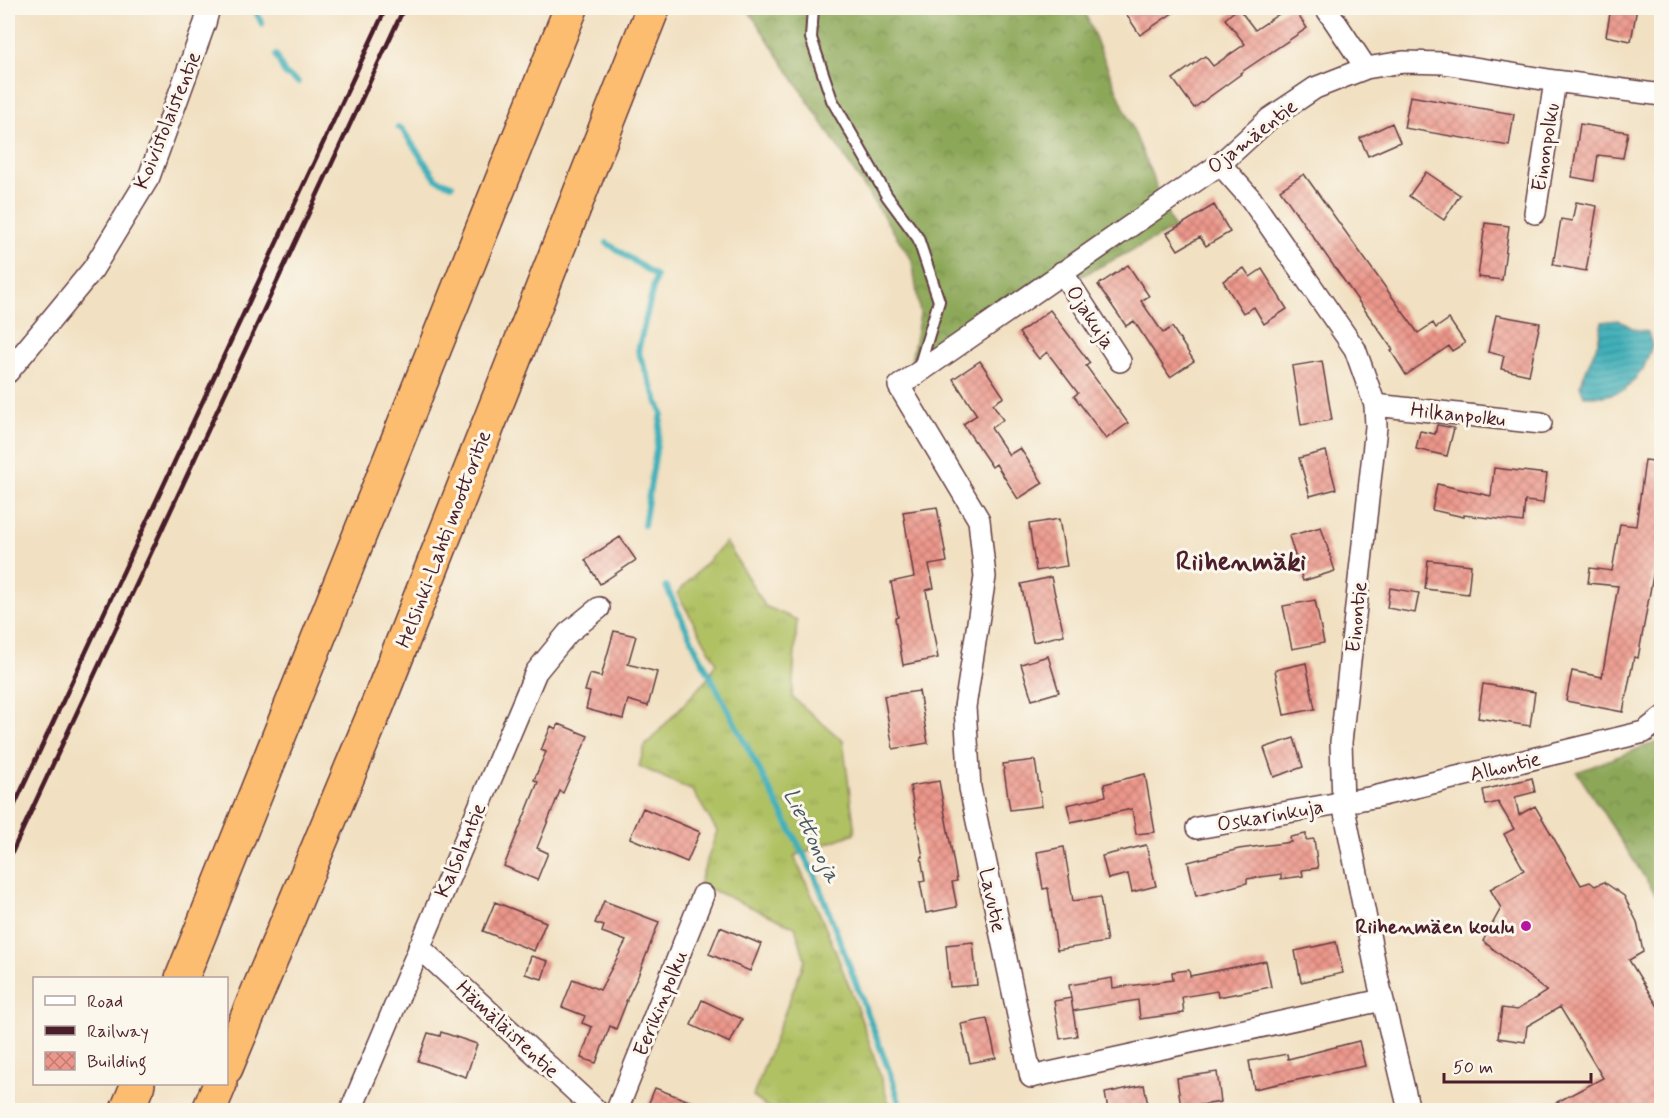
<svg xmlns="http://www.w3.org/2000/svg" width="1669" height="1118" viewBox="0 0 1669 1118" font-family="Mynerve,sans-serif">
  <style>
    .grass { fill: url(#grass-tufts); stroke: #7d7047; stroke-width: 1.5 }
    .forest { fill: url(#forest-crowns); stroke: #6b6342; stroke-width: 1.5 }
    .water { fill: url(#water-rules); stroke: #456872; stroke-width: 1.5 }
    .lines { fill: none; stroke-linecap: round; stroke-linejoin: round }
    .stream { stroke: #40b0ba; stroke-width: 6 }
    .building { fill: url(#building-cross-hatch) }
    .lane-casing { stroke: #633c42; stroke-width: 14 }
    .street-casing { stroke: #633c42; stroke-width: 24 }
    .highway-casing { stroke: #633c42; stroke-width: 36 }
    .lane { stroke: #fff; stroke-width: 10 }
    .street { stroke: #fff; stroke-width: 21 }
    .highway { stroke: #fcbd6f; stroke-width: 33 }
    .rail { stroke: #4a1f2b; stroke-width: 4.5 }
    .poi-dot { fill: #b5179e; stroke: #fbf7ec; stroke-width: 2 }
    .labels { text-anchor: middle; stroke-width: 6; stroke-linejoin: round; paint-order: stroke }
    .street-label { font-size: 21px; fill: #4a1f2b; stroke: #fbf7ec }
    .poi-label { font-size: 21px; font-weight: bold; fill: #4a1f2b; stroke: #fbf7ec; text-anchor: end }
    .water-label { font-size: 22px; font-style: italic; fill: #465964; stroke: #fbf7ec }
    .district-label { font-size: 27px; font-weight: bold; fill: #4a1f2b; stroke: #fbf7ec }
  </style>
  <defs>
    <pattern id="grass-tufts" width="24" height="20" patternUnits="userSpaceOnUse" patternTransform="scale(1.5)"><rect width="24" height="20" fill="#b0c163"/><path d="M3 7l-1-3M5 7V3M7 7l1-3M15 17l-1-3M17 17v-4M19 17l1-3" fill="none" stroke="#99a556"/></pattern>
    <pattern id="forest-crowns" width="20" height="18" patternUnits="userSpaceOnUse" patternTransform="scale(1.5)"><rect width="20" height="18" fill="#8ca759"/><path d="M2 6a3 3 0 1 1 6 0M12 15a3 3 0 1 1 6 0" fill="none" stroke="#74874a"/></pattern>
    <pattern id="water-rules" width="6" height="5" patternUnits="userSpaceOnUse" patternTransform="scale(1.5)"><rect width="6" height="5" fill="#40b0ba"/><path d="M0 2.5h6" fill="none" stroke="#388f97"/></pattern>
    <pattern id="building-cross-hatch" width="8" height="8" patternUnits="userSpaceOnUse" patternTransform="scale(1.5)"><rect width="8" height="8" fill="#ed978b"/><path d="M0 0l8 8M0 8l8-8" fill="none" stroke="#c27b72"/></pattern>
  </defs>
  <rect width="100%" height="100%" fill="#fbf7ec"/>
  <filter id="ink" filterUnits="userSpaceOnUse"><feTurbulence type="fractalNoise" baseFrequency=".0167" numOctaves="2"/><feDisplacementMap in="SourceGraphic" scale="12" xChannelSelector="R" yChannelSelector="G"/><feConvolveMatrix kernelMatrix="1 2 1 2 8 2 1 2 1" color-interpolation-filters="sRGB"/></filter>
  <filter id="wash" filterUnits="userSpaceOnUse"><feTurbulence type="fractalNoise" baseFrequency=".008" numOctaves="4" result="noise"/><feDisplacementMap in="SourceGraphic" scale="24" xChannelSelector="R" yChannelSelector="G"/><feGaussianBlur stdDeviation="1.35" result="paint"/><feColorMatrix in="noise" values="0 0 0 0 0 0 0 0 0 0 0 0 0 0 0 0 0 1.4 0 .05"/><feComposite in="paint" operator="in"/></filter>
  <g filter="url(#wash)">
    <rect width="100%" height="100%" fill="#f1e0c1"/>
    <!-- grass -->
    <path class="grass" d="M 726,542 L 765,606 L 797,620 L 792,697 L 843,741 L 855,833 L 794,856 C 833,939 865,1023 891,1110 L 770,1110 L 753,1096 L 805,959 L 795,927 L 699,884 L 717,831 L 693,791 L 639,766 L 645,746 L 707,679 L 716,662 L 677,593 Z"/>
    <!-- forest -->
    <path class="forest" d="M 747,8 L 1083,8 L 1174,229 L 911,363 L 920,314 L 912,260 Z
      M 1661,740 L 1661,739 L 1661,903 L 1577,772 Z"/>
    <!-- water -->
    <path class="water" d="M 1618,320 L 1634,329 L 1648,332 L 1652,346 L 1643,369 L 1625,390 L 1604,396 L 1584,396 L 1580,385 L 1598,342 L 1602,322 Z"/>
    <g class="lines">
      <!-- stream -->
      <path class="stream" d="M 254,8 L 262,24
        M 276,55 L 285,74 L 298,82
        M 398,127 L 402,129 L 436,179 L 452,185
        M 607,243 L 656,276 L 638,351 L 662,413 L 644,525
        M 666,586 L 696,649 L 816,878 L 893,1081 L 901,1110"/>
    </g>
    <g id="blocks">
      <!-- building -->
      <path class="building" d="M 1122,8 L 1180,8 L 1140,35 Z
        M 1238,8 L 1255,30 L 1288,8 L 1293,8 L 1307,28 L 1240,73 L 1241,74 L 1194,108 L 1173,79 L 1205,56 L 1213,66 L 1245,44 L 1225,19 Z
        M 1611,8 L 1637,8 L 1631,41 L 1606,36 Z
        M 1410,96 L 1514,114 L 1509,146 L 1404,128 Z
        M 1392,123 L 1400,142 L 1368,156 L 1360,138 Z
        M 1580,124 L 1628,132 L 1623,158 L 1598,155 L 1594,181 L 1572,177 Z
        M 1426,172 L 1460,195 L 1444,220 L 1409,196 Z
        M 1304,174 L 1418,333 L 1433,323 L 1436,328 L 1449,319 L 1465,343 L 1452,351 L 1449,346 L 1406,375 L 1391,351 L 1393,350 L 1280,190 Z
        M 1576,202 L 1597,206 L 1586,271 L 1553,265 L 1561,219 L 1572,221 Z
        M 1214,205 L 1230,232 L 1206,246 L 1200,237 L 1178,250 L 1167,233 Z
        M 1485,223 L 1509,226 L 1502,280 L 1478,277 Z
        M 1128,265 L 1149,296 L 1141,301 L 1163,333 L 1172,327 L 1194,361 L 1170,377 L 1134,321 L 1126,326 L 1098,285 Z
        M 1244,268 L 1250,277 L 1262,269 L 1287,309 L 1264,324 L 1254,307 L 1243,313 L 1223,281 Z
        M 1050,310 L 1090,363 L 1086,366 L 1128,423 L 1106,439 L 1074,396 L 1078,393 L 1047,352 L 1039,359 L 1019,333 Z
        M 1496,315 L 1540,323 L 1529,375 L 1501,369 L 1504,356 L 1488,352 Z
        M 980,361 L 1004,397 L 993,404 L 1003,420 L 991,428 L 1009,455 L 1020,448 L 1043,483 L 1018,499 L 996,464 L 992,467 L 963,424 L 977,415 L 953,379 Z
        M 1322,361 L 1332,420 L 1301,425 L 1292,366 Z
        M 1437,425 L 1454,428 L 1447,456 L 1416,449 L 1420,431 L 1435,434 Z
        M 1326,451 L 1336,489 L 1310,496 L 1299,458 Z
        M 1645,460 L 1662,462 L 1662,526 L 1638,658 L 1634,657 L 1623,712 L 1566,701 L 1572,671 L 1602,677 L 1618,586 L 1588,583 L 1590,568 L 1612,571 L 1620,524 L 1636,526 Z
        M 1494,468 L 1547,474 L 1543,503 L 1525,501 L 1523,522 L 1464,515 L 1464,517 L 1432,510 L 1437,484 L 1491,496 Z
        M 937,507 L 947,562 L 929,565 L 934,588 L 926,590 L 938,658 L 903,665 L 895,618 L 898,617 L 891,582 L 914,577 L 903,512 Z
        M 1059,519 L 1067,566 L 1036,571 L 1029,524 Z
        M 1321,527 L 1335,571 L 1303,581 L 1289,536 Z
        M 620,537 L 636,560 L 600,584 L 585,560 Z
        M 1428,560 L 1471,565 L 1468,594 L 1425,589 Z
        M 1051,577 L 1064,635 L 1033,642 L 1021,584 Z
        M 1390,588 L 1419,593 L 1415,613 L 1387,608 Z
        M 1315,600 L 1324,643 L 1292,649 L 1283,606 Z
        M 614,631 L 636,636 L 628,664 L 657,672 L 648,706 L 628,700 L 623,719 L 586,709 L 590,692 L 585,691 L 590,674 L 601,677 Z
        M 1048,656 L 1059,692 L 1032,700 L 1021,664 Z
        M 1306,663 L 1315,709 L 1284,715 L 1275,670 Z
        M 1483,684 L 1535,692 L 1530,726 L 1478,718 Z
        M 919,691 L 928,743 L 893,749 L 884,696 Z
        M 559,724 L 588,736 L 563,793 L 560,791 L 537,848 L 548,853 L 537,880 L 504,866 L 538,782 L 534,780 L 546,752 L 541,750 L 551,726 L 556,729 Z
        M 1294,738 L 1303,767 L 1274,777 L 1264,748 Z
        M 1035,760 L 1042,806 L 1010,810 L 1003,764 Z
        M 1145,774 L 1155,832 L 1136,834 L 1132,809 L 1071,822 L 1067,805 L 1106,796 L 1104,784 Z
        M 1532,778 L 1535,792 L 1515,797 L 1519,815 L 1535,806 L 1581,885 L 1590,882 L 1595,886 L 1604,882 L 1624,896 L 1637,922 L 1643,952 L 1629,960 L 1662,1013 L 1662,1110 L 1542,1110 L 1603,1078 L 1560,1007 L 1527,1026 L 1525,1042 L 1498,1038 L 1502,1008 L 1517,1010 L 1547,991 L 1483,941 L 1501,908 L 1490,889 L 1524,870 L 1504,834 L 1514,829 L 1498,802 L 1486,805 L 1483,790 Z
        M 939,781 L 957,881 L 952,882 L 957,907 L 926,913 L 920,882 L 925,881 L 921,857 L 923,857 L 910,786 Z
        M 643,808 L 700,832 L 687,862 L 630,838 Z
        M 1306,834 L 1306,840 L 1314,839 L 1318,868 L 1302,870 L 1303,876 L 1281,879 L 1281,874 L 1247,879 L 1247,883 L 1196,896 L 1188,862 L 1239,849 L 1291,842 L 1290,837 Z
        M 1146,845 L 1156,886 L 1132,892 L 1128,874 L 1108,879 L 1102,856 Z
        M 1064,847 L 1073,901 L 1100,897 L 1107,942 L 1057,950 L 1048,888 L 1043,889 L 1037,852 Z
        M 604,901 L 659,922 L 638,976 L 626,1001 L 627,1001 L 616,1029 L 610,1026 L 596,1063 L 581,1058 L 592,1027 L 582,1023 L 585,1016 L 562,1007 L 573,979 L 600,990 L 626,941 L 602,932 L 604,926 L 595,923 Z
        M 495,902 L 546,922 L 534,951 L 483,931 Z
        M 720,927 L 761,944 L 750,971 L 709,954 Z
        M 973,942 L 977,985 L 950,987 L 946,945 Z
        M 1336,942 L 1343,973 L 1301,982 L 1295,951 Z
        M 531,956 L 548,961 L 542,979 L 525,974 Z
        M 1266,961 L 1271,987 L 1218,997 L 1217,991 L 1182,997 L 1184,1013 L 1140,1019 L 1138,1000 L 1073,1011 L 1069,985 L 1112,978 L 1113,988 L 1173,980 L 1172,972 L 1189,970 L 1190,976 Z
        M 1071,998 L 1077,1036 L 1060,1039 L 1054,1001 Z
        M 702,1000 L 742,1019 L 730,1043 L 691,1025 Z
        M 987,1019 L 996,1058 L 970,1063 L 961,1024 Z
        M 441,1032 L 477,1044 L 466,1077 L 418,1061 L 428,1033 L 440,1036 Z
        M 1359,1041 L 1365,1066 L 1254,1089 L 1249,1061 L 1287,1054 L 1288,1059 Z
        M 1217,1072 L 1221,1102 L 1181,1108 L 1177,1078 Z
        M 1144,1085 L 1149,1110 L 1108,1110 L 1105,1093 Z
        M 655,1088 L 710,1109 L 710,1110 L 646,1110 Z"/>
    </g>
  </g>
  <g filter="url(#ink)">
    <use href="#blocks" fill-opacity="0" stroke="#633c42" stroke-width="1.5"/>
    <g class="lines">
      <!-- lane casing -->
      <g class="lane-casing">
        <path id="lane" d="M 813,8 L 811,38 L 832,100 L 887,196 L 918,238 L 939,301 L 918,371"/>
      </g>
      <!-- street casing -->
      <g class="street-casing">
        <path id="street" d="M 1326,8 L 1366,68
          M 1220,164 L 1251,199 L 1355,349 L 1375,405 L 1376,427 L 1341,742 L 1343,803 L 1378,980 L 1409,1110
          M 1535,213 L 1555,81
          M 1062,272 L 1120,361
          M 8,372 L 93,269 L 149,177 L 205,23 L 209,8
          M 1375,405 L 1541,423
          M 1197,828 L 1374,797 L 1644,732 L 1662,718
          M 419,947 L 596,1110
          M 1382,1000 L 1031,1077 L 970,788 L 965,707 L 985,577 L 979,520 L 899,386 L 1220,164 L 1269,119 L 1315,88 L 1366,68 L 1403,62 L 1443,63 L 1555,81 L 1662,95
          M 351,1110 L 536,672 L 568,633 L 599,608
          M 617,1110 L 703,895"/>
      </g>
      <!-- highway casing -->
      <g class="highway-casing">
        <path id="highway" d="M 182,978 L 571,8
          M 226,1068 L 378,704 L 653,8
          M 127,1110 L 138,1084
          M 209,1110 L 220,1084"/>
      </g>
      <!-- lane -->
      <use href="#lane" class="lane"/>
      <!-- street -->
      <use href="#street" class="street"/>
      <!-- highway -->
      <use href="#highway" class="highway"/>
      <!-- rail -->
      <path class="rail" d="M 8,819 L 386,8
        M 8,861 L 404,8"/>
    </g>
  </g>
  <!-- markers -->
  <circle class="poi-dot" cx="1526" cy="926" r="6"/>
  <g class="labels">
    <!-- street labels -->
    <g class="street-label">
      <text transform="translate(167 120) rotate(-68)" y="7">Koivistolaistentie</text>
      <text transform="translate(1252 136) rotate(-38)" y="7">Ojamäentie</text>
      <text transform="translate(1545 147) rotate(-81)" y="7">Einonpolku</text>
      <text transform="translate(1091 317) rotate(57)" y="7">Ojakuja</text>
      <text transform="translate(1458 414) rotate(6)" y="7">Hilkanpolku</text>
      <text transform="translate(443 539) rotate(-69)" y="7">Helsinki-Lahti moottoritie</text>
      <text transform="translate(1356 617) rotate(-84)" y="7">Einontie</text>
      <text transform="translate(1505 766) rotate(-13)" y="7">Alhontie</text>
      <text transform="translate(1270 815) rotate(-10)" y="7">Oskarinkuja</text>
      <text transform="translate(460 850) rotate(-67)" y="7">Kalsolantie</text>
      <text transform="translate(993 900) rotate(78)" y="7">Lavutie</text>
      <text transform="translate(660 1003) rotate(-68)" y="7">Eerikinpolku</text>
      <text transform="translate(508 1029) rotate(43)" y="7">Hämäläistentie</text>
    </g>
    <!-- poi labels -->
    <g class="poi-label">
      <text x="1514" y="933">Riihenmäen koulu</text>
    </g>
    <!-- water labels -->
    <g class="water-label">
      <text transform="translate(813 835) rotate(64)" y="8">Liettonoja</text>
    </g>
    <!-- district labels -->
    <g class="district-label">
      <text x="1241" y="570">Riihenmäki</text>
    </g>
  </g>
  <!-- margin -->
  <rect width="1669" height="1118" fill="none" stroke="#fbf7ec" stroke-width="30"/>
  <!-- legend -->
  <rect x="33" y="977" width="195" height="108" fill="#fbf7ec" stroke="#b4a19f" stroke-width="1.5"/>
  <rect x="45" y="996" width="30" height="9" fill="#ffffff" stroke="#b4a19f" stroke-width="1.5"/>
  <text x="87" y="1007" font-size="18" fill="#4a1f2b">Road</text>
  <rect x="45" y="1026" width="30" height="9" fill="#4a1f2b" stroke="#b4a19f" stroke-width="1.5"/>
  <text x="87" y="1037" font-size="18" fill="#4a1f2b">Railway</text>
  <rect x="45" y="1052" width="30" height="18" fill="url(#building-cross-hatch)" stroke="#b4a19f" stroke-width="1.5"/>
  <text x="87" y="1067" font-size="18" fill="#4a1f2b">Building</text>
  <!-- scale -->
  <path d="M1444 1073v9h147v-9" fill="none" stroke="#4a1f2b" stroke-width="3"/>
  <text x="1453" y="1073" font-size="18" fill="#4a1f2b" stroke="#fbf7ec" stroke-width="4.5" paint-order="stroke">50 m</text>
</svg>
